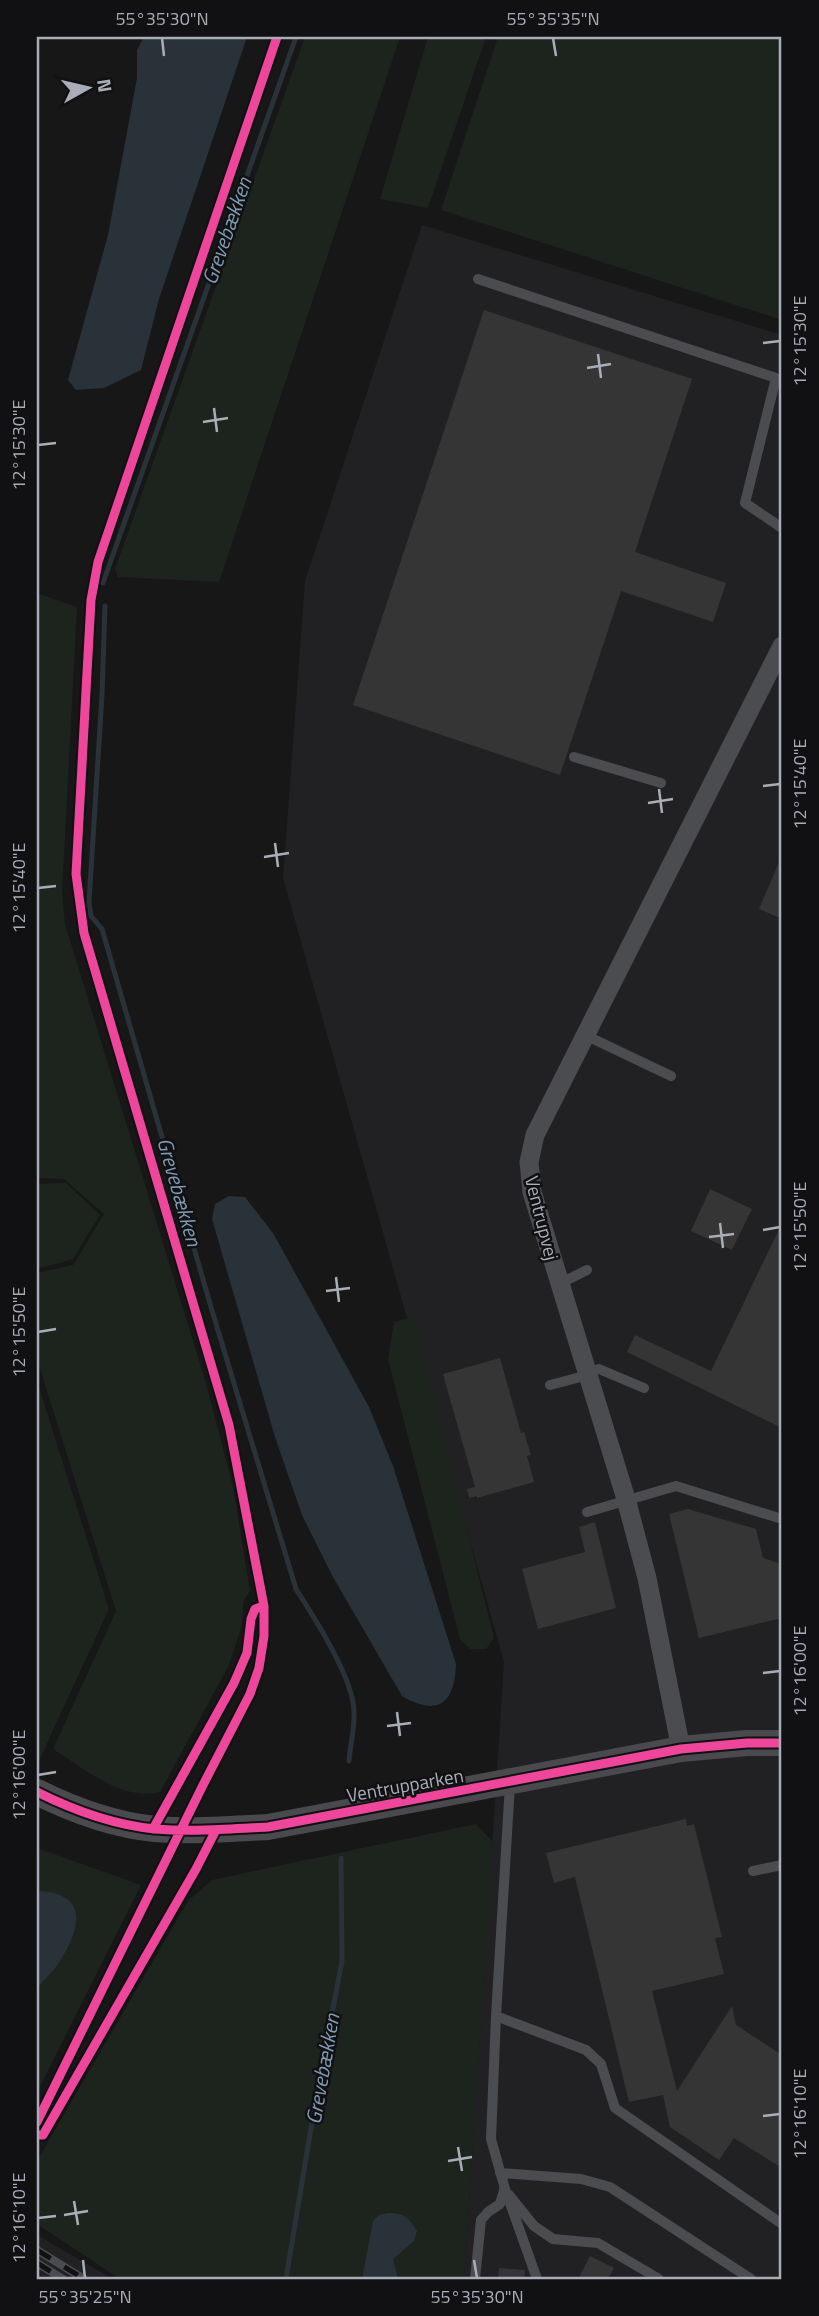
<svg xmlns="http://www.w3.org/2000/svg" width="819" height="2316" viewBox="0 0 819 2316" font-family="'Titillium Web',sans-serif">
  <style>
    .built { fill: #212123 }
    .green { fill: #1d241e }
    .water { fill: #2a3239 }
    .lines { fill: none; stroke-linecap: round; stroke-linejoin: round }
    .stream { stroke: #2a3239; stroke-width: 5 }
    .building { fill: #353536 }
    .lane { stroke: #4b4c50; stroke-width: 10 }
    .street { stroke: #4b4c50; stroke-width: 19 }
    .secondary { stroke: #4a4a4e; stroke-width: 26 }
    .rail-casing { stroke: #4b4c4f; stroke-width: 8 }
    .rail { stroke: #111113; stroke-width: 5; stroke-dasharray: 16; stroke-linecap: butt }
    .cycleway-casing { stroke: #111113; stroke-width: 13 }
    .cycleway { stroke: #ed469a; stroke-width: 9 }
    .ticks { fill: none; stroke: #a8adb8; stroke-width: 2.5 }
    .labels { text-anchor: middle; stroke-width: 5; stroke-linejoin: round; paint-order: stroke }
    .street-label { font-size: 19px; fill: #a8adb8; stroke: #111113 }
    .water-label { font-size: 21px; font-style: italic; fill: #7f9bb3; stroke: #111113 }
    .neatline { fill: none; stroke: #a8adb8; stroke-width: 2.5 }
    .ticks-label { font-size: 18px; text-anchor: middle; fill: #a8adb8 }
  </style>
  <rect width="100%" height="100%" fill="#171717"/>
  <!-- built -->
  <path class="built" d="M 422,225 L 782,335 L 782,2279 L 464,2279 L 504,1662 L 283,878 L 305,581 Z
    M 37,2235 L 113,2279 L 41,2279 L 37,2277 Z"/>
  <!-- green -->
  <path class="green" d="M 305,37 L 400,37 L 219,582 L 118,577 L 115,569 Z
    M 428,37 L 486,37 L 428,208 L 380,199 Z
    M 498,37 L 782,37 L 782,320 L 441,210 Z
    M 37,593 L 77,607 L 62,893 L 65,924 L 206,1383 L 233,1487 L 250,1591 L 244,1600 L 241,1628 L 228,1667 L 160,1792 C 123,1802 83,1768 53,1749 L 116,1611 L 37,1359 L 37,1273 L 73,1265 L 104,1214 L 64,1179 L 37,1178 Z
    M 66,1183 L 100,1215 L 73,1259 L 37,1269 L 37,1184 Z
    M 414,1317 L 494,1638 L 486,1649 L 470,1649 L 460,1639 L 388,1359 L 394,1322 Z
    M 37,1381 L 109,1609 L 37,1765 Z
    M 476,1824 L 493,1842 L 464,2279 L 120,2279 L 37,2224 L 37,2161 L 188,1901 L 212,1880 Z
    M 37,1848 L 141,1885 L 37,2092 L 37,1989 L 41,1984 Z"/>
  <!-- water -->
  <path class="water" d="M 144,37 L 247,37 L 159,299 L 141,370 L 104,388 L 76,390 L 68,380 L 108,235 L 137,78 L 137,50 Z
    M 229,1196 L 245,1197 L 273,1233 L 369,1407 L 393,1466 L 456,1664 C 455,1704 437,1717 402,1696 L 333,1577 L 302,1515 L 275,1437 L 212,1219 L 215,1204 Z
    M 39,1891 C 92,1894 79,1932 58,1964 C 52,1973 43,1980 37,1989 L 37,1892 Z
    M 388,2213 C 404,2213 409,2218 417,2231 L 414,2241 L 393,2259 L 398,2279 L 362,2279 L 373,2221 L 379,2215 Z"/>
  <g class="lines">
    <!-- stream -->
    <path class="stream" d="M 103,583 L 296,37
      M 105,606 L 102,695 L 89,902 L 91,916 L 102,929 L 211,1307 L 296,1589 C 314,1617 354,1679 354,1712 C 355,1727 350,1746 349,1761
      M 286,2279 L 317,2092 L 342,1961 L 341,1858"/>
  </g>
  <!-- building -->
  <path class="building" d="M 484,310 L 692,379 L 635,552 L 726,583 L 713,622 L 621,591 L 560,775 L 353,705 Z
    M 782,855 L 782,919 L 759,909 Z
    M 710,1189 L 752,1209 L 732,1250 L 691,1231 Z
    M 782,1223 L 782,1428 L 627,1352 L 635,1335 L 711,1371 Z
    M 500,1358 L 521,1433 L 524,1432 L 531,1455 L 527,1456 L 534,1482 L 477,1498 L 477,1496 L 469,1498 L 467,1489 L 475,1487 L 443,1374 Z
    M 688,1509 L 756,1529 L 763,1558 L 782,1564 L 782,1618 L 699,1638 L 669,1514 Z
    M 595,1522 L 616,1608 L 538,1629 L 522,1569 L 585,1552 L 579,1527 Z
    M 686,1819 L 687,1826 L 694,1824 L 722,1937 L 715,1938 L 724,1974 L 652,1991 L 677,2091 L 732,2006 L 736,2025 L 782,2055 L 782,2168 L 734,2138 L 719,2160 L 670,2127 L 663,2095 L 629,2102 L 575,1877 L 554,1883 L 546,1853 Z
    M 590,2256 L 614,2268 L 608,2279 L 578,2279 Z
    M 499,2268 L 525,2270 L 524,2279 L 498,2279 Z"/>
  <g class="lines">
    <!-- lane -->
    <path class="lane" d="M 478,279 L 776,378 L 745,503 L 782,528
      M 574,757 L 661,783
      M 587,1036 L 671,1076
      M 559,1284 L 587,1270
      M 587,1372 L 599,1369 L 644,1388
      M 550,1385 L 588,1375
      M 587,1512 L 676,1486 L 782,1519
      M 510,1784 L 496,2016 L 491,2139 L 505,2189 L 537,2279
      M 753,1871 L 782,1865
      M 496,2016 L 586,2050 L 601,2064 L 615,2108 L 782,2224
      M 500,2173 L 581,2179 L 610,2187 L 751,2279
      M 509,2195 L 534,2226 L 553,2239 L 598,2243 L 659,2279
      M 475,2279 L 481,2220 L 488,2212 L 500,2204 L 504,2190"/>
    <!-- street -->
    <path class="street" d="M 681,1749 L 647,1578 L 626,1499 L 532,1192 L 529,1162 L 535,1135 L 782,646"/>
    <!-- secondary -->
    <path class="secondary" d="M 37,1792 C 73,1810 115,1825 155,1829 C 193,1832 231,1829 268,1827 L 681,1749 L 747,1743 L 782,1743"/>
    <!-- rail casing -->
    <g class="rail-casing">
      <path id="rail" d="M 37,2250 L 84,2279
        M 37,2263 L 63,2279"/>
    </g>
    <!-- rail -->
    <use href="#rail" class="rail"/>
    <!-- cycleway casing -->
    <g class="cycleway-casing">
      <path id="cycleway" d="M 37,1792 C 73,1810 115,1825 155,1829 C 193,1832 231,1829 268,1827 L 681,1749 L 747,1743 L 782,1743
        M 153,1829 L 234,1683 L 247,1653 L 251,1619 L 255,1609 L 264,1606
        M 37,2122 L 203,1785 L 250,1694 L 259,1668 L 264,1636 L 264,1606 L 229,1425 L 84,933 L 76,874 L 91,600 L 98,562 L 277,37
        M 37,2135 L 43,2135 L 196,1869 L 216,1830"/>
    </g>
    <!-- cycleway -->
    <use href="#cycleway" class="cycleway"/>
  </g>
  <!-- ticks -->
  <path class="ticks" d="M 162,38 L 164,56M 553,38 L 556,56M 763,343 L 780,341M 598,354 L 601,378M 587,368 L 611,364M 214,408 L 217,432M 203,422 L 228,418M 38,445 L 56,443M 763,786 L 780,784M 659,789 L 662,813M 648,803 L 673,799M 275,843 L 278,867M 264,857 L 289,853M 38,888 L 56,886M 720,1223 L 723,1248M 763,1230 L 780,1227M 709,1237 L 734,1234M 336,1277 L 339,1302M 326,1291 L 350,1288M 38,1332 L 56,1329M 763,1673 L 780,1671M 397,1712 L 400,1736M 387,1726 L 411,1723M 38,1775 L 56,1772M 763,2116 L 780,2114M 458,2147 L 462,2171M 448,2161 L 472,2157M 74,2201 L 78,2225M 64,2215 L 88,2211M 38,2218 L 56,2216M 83,2260 L 85,2278M 474,2260 L 477,2278"/>
  <g class="labels">
    <!-- street labels -->
    <g class="street-label">
      <text transform="translate(542 1218) rotate(76)" y="7">Ventrupvej</text>
      <text transform="translate(405 1785) rotate(-10)" y="7">Ventrupparken</text>
    </g>
    <!-- water labels -->
    <g class="water-label">
      <text transform="translate(227 231) rotate(-71)" y="7">Grevebækken</text>
      <text transform="translate(179 1192) rotate(74)" y="7">Grevebækken</text>
      <text transform="translate(323 2069) rotate(-80)" y="7">Grevebækken</text>
    </g>
  </g>
  <!-- border -->
  <rect width="819" height="2316" fill="none" stroke="#111113" stroke-width="77"/>
  <!-- north arrow -->
  <g transform="translate(88 88) rotate(82)" stroke="#111113" stroke-width="5" paint-order="stroke">
  <path d="M0-5L12 26L0 18L-12 26Z" fill="#a8adb8"/>
  <text y="-10" font-size="19" font-weight="bold" text-anchor="middle" fill="#a8adb8">N</text>
  </g>
  <rect x="38" y="38" width="742" height="2240" class="neatline"/>
  <g class="ticks-label">
    <text x="162" y="25">55°35'30"N</text>
    <text x="553" y="25">55°35'35"N</text>
    <text transform="translate(800 341) rotate(-90)" y="6">12°15'30"E</text>
    <text transform="translate(19 445) rotate(-90)" y="6">12°15'30"E</text>
    <text transform="translate(800 784) rotate(-90)" y="6">12°15'40"E</text>
    <text transform="translate(19 888) rotate(-90)" y="6">12°15'40"E</text>
    <text transform="translate(800 1227) rotate(-90)" y="6">12°15'50"E</text>
    <text transform="translate(19 1332) rotate(-90)" y="6">12°15'50"E</text>
    <text transform="translate(800 1671) rotate(-90)" y="6">12°16'00"E</text>
    <text transform="translate(19 1775) rotate(-90)" y="6">12°16'00"E</text>
    <text transform="translate(800 2114) rotate(-90)" y="6">12°16'10"E</text>
    <text transform="translate(19 2218) rotate(-90)" y="6">12°16'10"E</text>
    <text x="85" y="2303">55°35'25"N</text>
    <text x="477" y="2303">55°35'30"N</text>
  </g>
</svg>
